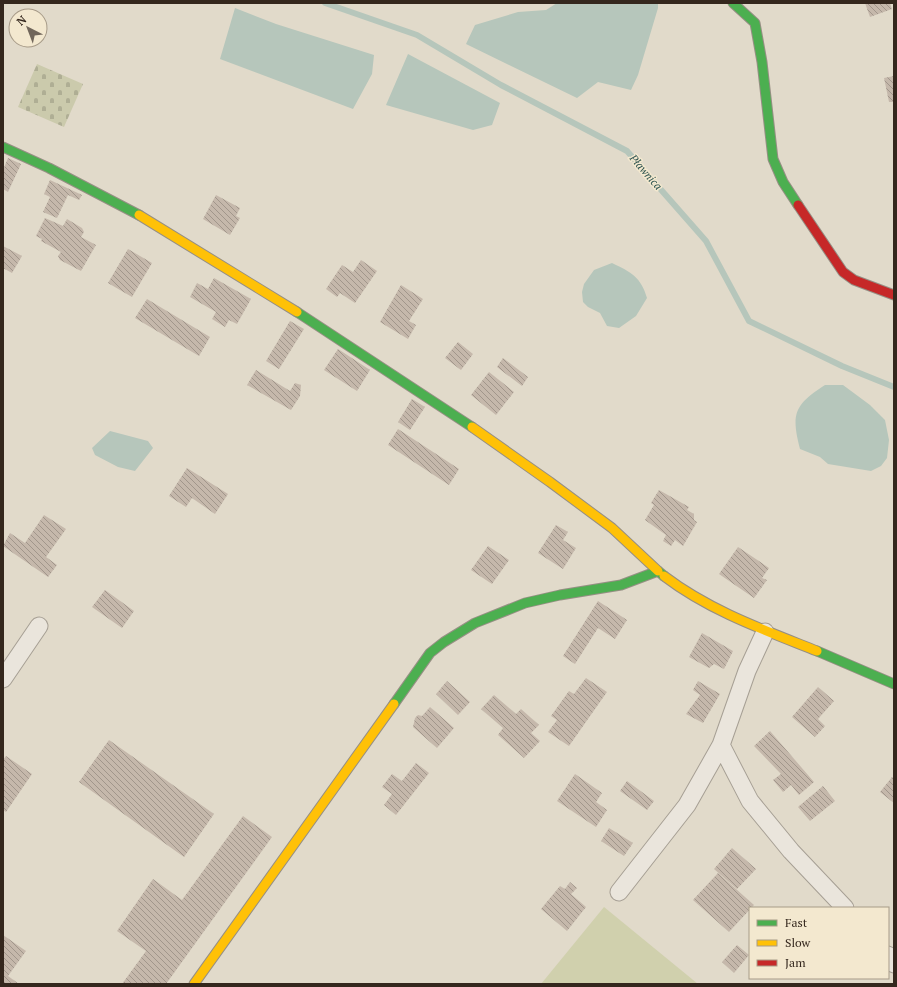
<svg xmlns="http://www.w3.org/2000/svg" width="897" height="987" viewBox="0 0 897 987" font-family="'PT Serif',serif">
  <style>
    .green { fill: #d0d0ad }
    .cemetery { fill: url(#cemetery-stones) }
    .water { fill: #b6c6bb }
    .lines { fill: none; stroke-linecap: round; stroke-linejoin: round }
    .stream { stroke: #b6c6bb; stroke-width: 6 }
    .building { fill: url(#building-back-hatch) }
    .street-casing { stroke: #a69f94; stroke-width: 19 }
    .fast-casing { stroke: #968f84; stroke-width: 11 }
    .slow-casing { stroke: #968f84; stroke-width: 11 }
    .jam-casing { stroke: #968f84; stroke-width: 11 }
    .street { stroke: #eae5dc; stroke-width: 17 }
    .fast { stroke: #4caf50; stroke-width: 9 }
    .slow { stroke: #ffc107; stroke-width: 9 }
    .jam { stroke: #c62828; stroke-width: 9 }
    .labels { text-anchor: middle; stroke-width: 3; stroke-linejoin: round; paint-order: stroke }
    .water-label { font-size: 11px; font-style: italic; fill: #2d534f; stroke: #f3e8cf }
  </style>
  <defs>
    <pattern id="cemetery-stones" width="16" height="16" patternUnits="userSpaceOnUse"><rect width="16" height="16" fill="#cbcaac"/><path d="M2 7V4a2 2 0 0 1 4 0v3zM10 15v-3a2 2 0 0 1 4 0v3z" fill="#afae94"/></pattern>
    <pattern id="building-back-hatch" width="6" height="6" patternUnits="userSpaceOnUse"><rect width="6" height="6" fill="#c5b8ab"/><path d="M-1 5l2 2M0 0l6 6M5-1l2 2" fill="none" stroke="#a1968b"/></pattern>
  </defs>
  <rect width="100%" height="100%" fill="#e1daca"/>
  <!-- green -->
  <path class="green" d="M 604,907 L 698,984 L 541,984 Z"/>
  <!-- cemetery -->
  <path class="cemetery" d="M 37,64 L 83,84 L 64,127 L 18,107 Z"/>
  <!-- water -->
  <path class="water" d="M 557,3 L 658,3 L 658,8 L 638,75 L 631,90 L 598,82 L 577,98 L 466,44 L 475,25 L 518,12 L 546,10 Z
    M 235,8 L 276,24 L 374,55 L 372,74 L 353,109 L 220,59 Z
    M 408,54 L 500,103 L 492,125 L 473,130 L 386,105 Z
    M 612,263 C 631,272 641,277 647,298 L 636,316 L 619,328 L 607,326 L 600,313 L 588,307 L 583,302 L 582,292 L 584,284 L 594,270 Z
    M 825,385 L 843,385 L 870,405 L 885,420 L 889,440 L 887,458 L 881,466 L 871,471 L 828,464 L 820,457 L 800,449 C 791,414 794,405 825,385 Z
    M 110,431 L 148,441 L 153,448 L 135,471 L 118,467 L 95,455 L 92,448 Z"/>
  <g class="lines">
    <!-- stream -->
    <path class="stream" d="M 325,3 L 417,35 L 501,85 L 627,151 L 706,241 L 749,321 L 842,366 L 894,387"/>
  </g>
  <!-- building -->
  <path class="building" d="M 865,3 L 890,3 L 892,9 L 870,17 Z
    M 894,76 L 894,102 L 889,102 L 884,78 Z
    M 8,158 L 21,164 L 8,192 L 3,189 L 3,170 Z
    M 50,180 L 82,195 L 79,200 L 68,195 L 57,218 L 43,212 L 50,197 L 44,194 Z
    M 216,195 L 240,208 L 236,216 L 240,218 L 230,235 L 203,219 Z
    M 45,218 L 63,226 L 67,219 L 82,228 L 84,232 L 81,237 L 96,245 L 81,271 L 60,260 L 58,256 L 61,252 L 41,241 L 42,239 L 36,236 Z
    M 3,246 L 22,256 L 12,273 L 3,268 Z
    M 128,249 L 152,263 L 132,297 L 108,283 Z
    M 361,260 L 377,271 L 355,303 L 340,293 L 337,297 L 326,289 L 342,265 L 353,272 Z
    M 214,278 L 251,299 L 237,324 L 229,320 L 225,327 L 212,319 L 216,312 L 190,297 L 197,283 L 208,289 Z
    M 401,285 L 423,299 L 409,321 L 416,325 L 408,339 L 380,322 Z
    M 147,299 L 210,337 L 199,356 L 135,318 Z
    M 290,321 L 304,329 L 279,369 L 266,361 Z
    M 458,342 L 473,354 L 461,370 L 445,358 Z
    M 338,349 L 370,370 L 357,391 L 324,370 Z
    M 503,358 L 528,377 L 522,386 L 497,367 Z
    M 256,370 L 290,391 L 295,383 L 301,385 L 300,396 L 291,410 L 247,385 Z
    M 489,372 L 514,392 L 496,415 L 471,395 Z
    M 412,399 L 425,407 L 410,430 L 398,422 Z
    M 398,429 L 459,469 L 449,485 L 388,445 Z
    M 187,468 L 228,494 L 215,514 L 192,498 L 186,507 L 169,496 Z
    M 659,490 L 689,507 L 687,510 L 694,514 L 694,520 L 697,522 L 683,546 L 675,540 L 671,546 L 663,541 L 666,535 L 645,520 L 654,505 L 651,503 Z
    M 44,515 L 66,529 L 46,557 L 57,565 L 48,577 L 3,546 L 10,533 L 25,543 Z
    M 556,525 L 568,532 L 563,540 L 576,548 L 563,569 L 538,553 Z
    M 488,546 L 509,560 L 492,584 L 471,570 Z
    M 738,547 L 769,568 L 762,578 L 767,580 L 754,598 L 719,574 Z
    M 105,590 L 134,611 L 122,628 L 92,607 Z
    M 598,601 L 627,620 L 615,639 L 598,628 L 575,664 L 563,656 Z
    M 702,633 L 733,651 L 724,669 L 714,664 L 709,668 L 689,657 Z
    M 586,678 L 607,692 L 569,746 L 548,732 L 557,720 L 551,716 L 569,691 L 574,694 Z
    M 447,681 L 470,702 L 458,715 L 436,694 Z
    M 698,681 L 720,694 L 703,723 L 686,714 L 700,695 L 693,690 Z
    M 818,687 L 834,701 L 818,719 L 825,726 L 815,737 L 792,717 Z
    M 494,695 L 516,714 L 521,709 L 539,725 L 531,733 L 540,741 L 524,758 L 498,735 L 503,728 L 481,709 Z
    M 430,707 L 454,728 L 437,748 L 413,727 L 415,718 L 418,715 L 422,716 Z
    M 770,731 L 814,782 L 799,795 L 791,785 L 783,792 L 773,780 L 781,774 L 754,746 Z
    M 109,740 L 214,814 L 184,857 L 79,782 Z
    M 6,756 L 32,774 L 6,812 L 3,810 L 3,760 Z
    M 416,763 L 429,773 L 396,815 L 384,805 L 392,794 L 382,787 L 392,774 L 402,781 Z
    M 575,774 L 602,793 L 596,802 L 607,810 L 596,827 L 557,801 Z
    M 892,777 L 894,778 L 894,803 L 880,792 Z
    M 627,781 L 654,801 L 647,810 L 620,791 Z
    M 823,786 L 835,801 L 810,821 L 798,807 Z
    M 243,816 L 272,837 L 166,984 L 122,984 L 146,951 L 117,931 L 153,879 L 182,900 Z
    M 609,828 L 633,843 L 624,856 L 601,841 Z
    M 732,848 L 756,869 L 737,889 L 714,869 Z
    M 718,873 L 754,905 L 729,932 L 693,900 Z
    M 570,882 L 577,888 L 571,894 L 586,907 L 567,931 L 541,909 L 560,886 L 565,889 Z
    M 3,935 L 26,951 L 8,976 L 19,984 L 3,984 Z
    M 737,945 L 749,955 L 734,973 L 722,962 Z"/>
  <g class="lines">
    <!-- street casing -->
    <g class="street-casing">
      <path id="street" d="M 765,632 L 747,671 L 721,745 L 750,801 L 791,851 L 845,908
        M 3,679 L 39,626
        M 619,892 L 687,805 L 721,745
        M 888,955 L 894,964"/>
    </g>
    <!-- fast casing -->
    <g class="fast-casing">
      <path id="fast" d="M 733,3 L 755,23 L 762,62 L 773,159 L 783,182 L 798,205
        M 3,147 L 49,168 L 139,215
        M 297,312 L 472,427
        M 817,651 L 894,684
        M 394,704 L 430,653 L 444,642 L 475,623 L 525,603 L 560,595 L 621,585 L 658,571 L 664,576"/>
    </g>
    <!-- slow casing -->
    <g class="slow-casing">
      <path id="slow" d="M 139,215 L 297,312
        M 472,427 L 550,482 L 612,528 L 658,571
        M 664,576 C 710,611 764,630 817,651
        M 194,984 L 394,704"/>
    </g>
    <!-- jam casing -->
    <g class="jam-casing">
      <path id="jam" d="M 798,205 L 843,272 L 854,280 L 894,295"/>
    </g>
    <!-- street -->
    <use href="#street" class="street"/>
    <!-- fast -->
    <use href="#fast" class="fast"/>
    <!-- slow -->
    <use href="#slow" class="slow"/>
    <!-- jam -->
    <use href="#jam" class="jam"/>
  </g>
  <g class="labels">
    <!-- water labels -->
    <g class="water-label">
      <text transform="translate(646 172) rotate(49)" y="4">Pławnica</text>
    </g>
  </g>
  <!-- border -->
  <rect width="897" height="987" fill="none" stroke="#34271d" stroke-width="8"/>
  <!-- legend -->
  <rect x="749" y="907" width="140" height="72" fill="#f3e8cf" stroke="#a79b88"/>
  <rect x="757" y="920" width="20" height="6" fill="#4caf50" stroke="#a79b88"/>
  <text x="785" y="927" font-size="12" fill="#34271d">Fast</text>
  <rect x="757" y="940" width="20" height="6" fill="#ffc107" stroke="#a79b88"/>
  <text x="785" y="947" font-size="12" fill="#34271d">Slow</text>
  <rect x="757" y="960" width="20" height="6" fill="#c62828" stroke="#a79b88"/>
  <text x="785" y="967" font-size="12" fill="#34271d">Jam</text>
  <!-- north arrow -->
  <g transform="translate(28 28) rotate(318)"><circle r="19" fill="#f3e8cf" stroke="#a79b88"/>
  <path d="M0-3L7 15L0 10L-7 15Z" fill="#71665a"/>
  <text y="-6" font-size="11" font-weight="bold" text-anchor="middle" fill="#34271d">N</text>
  </g>
</svg>
